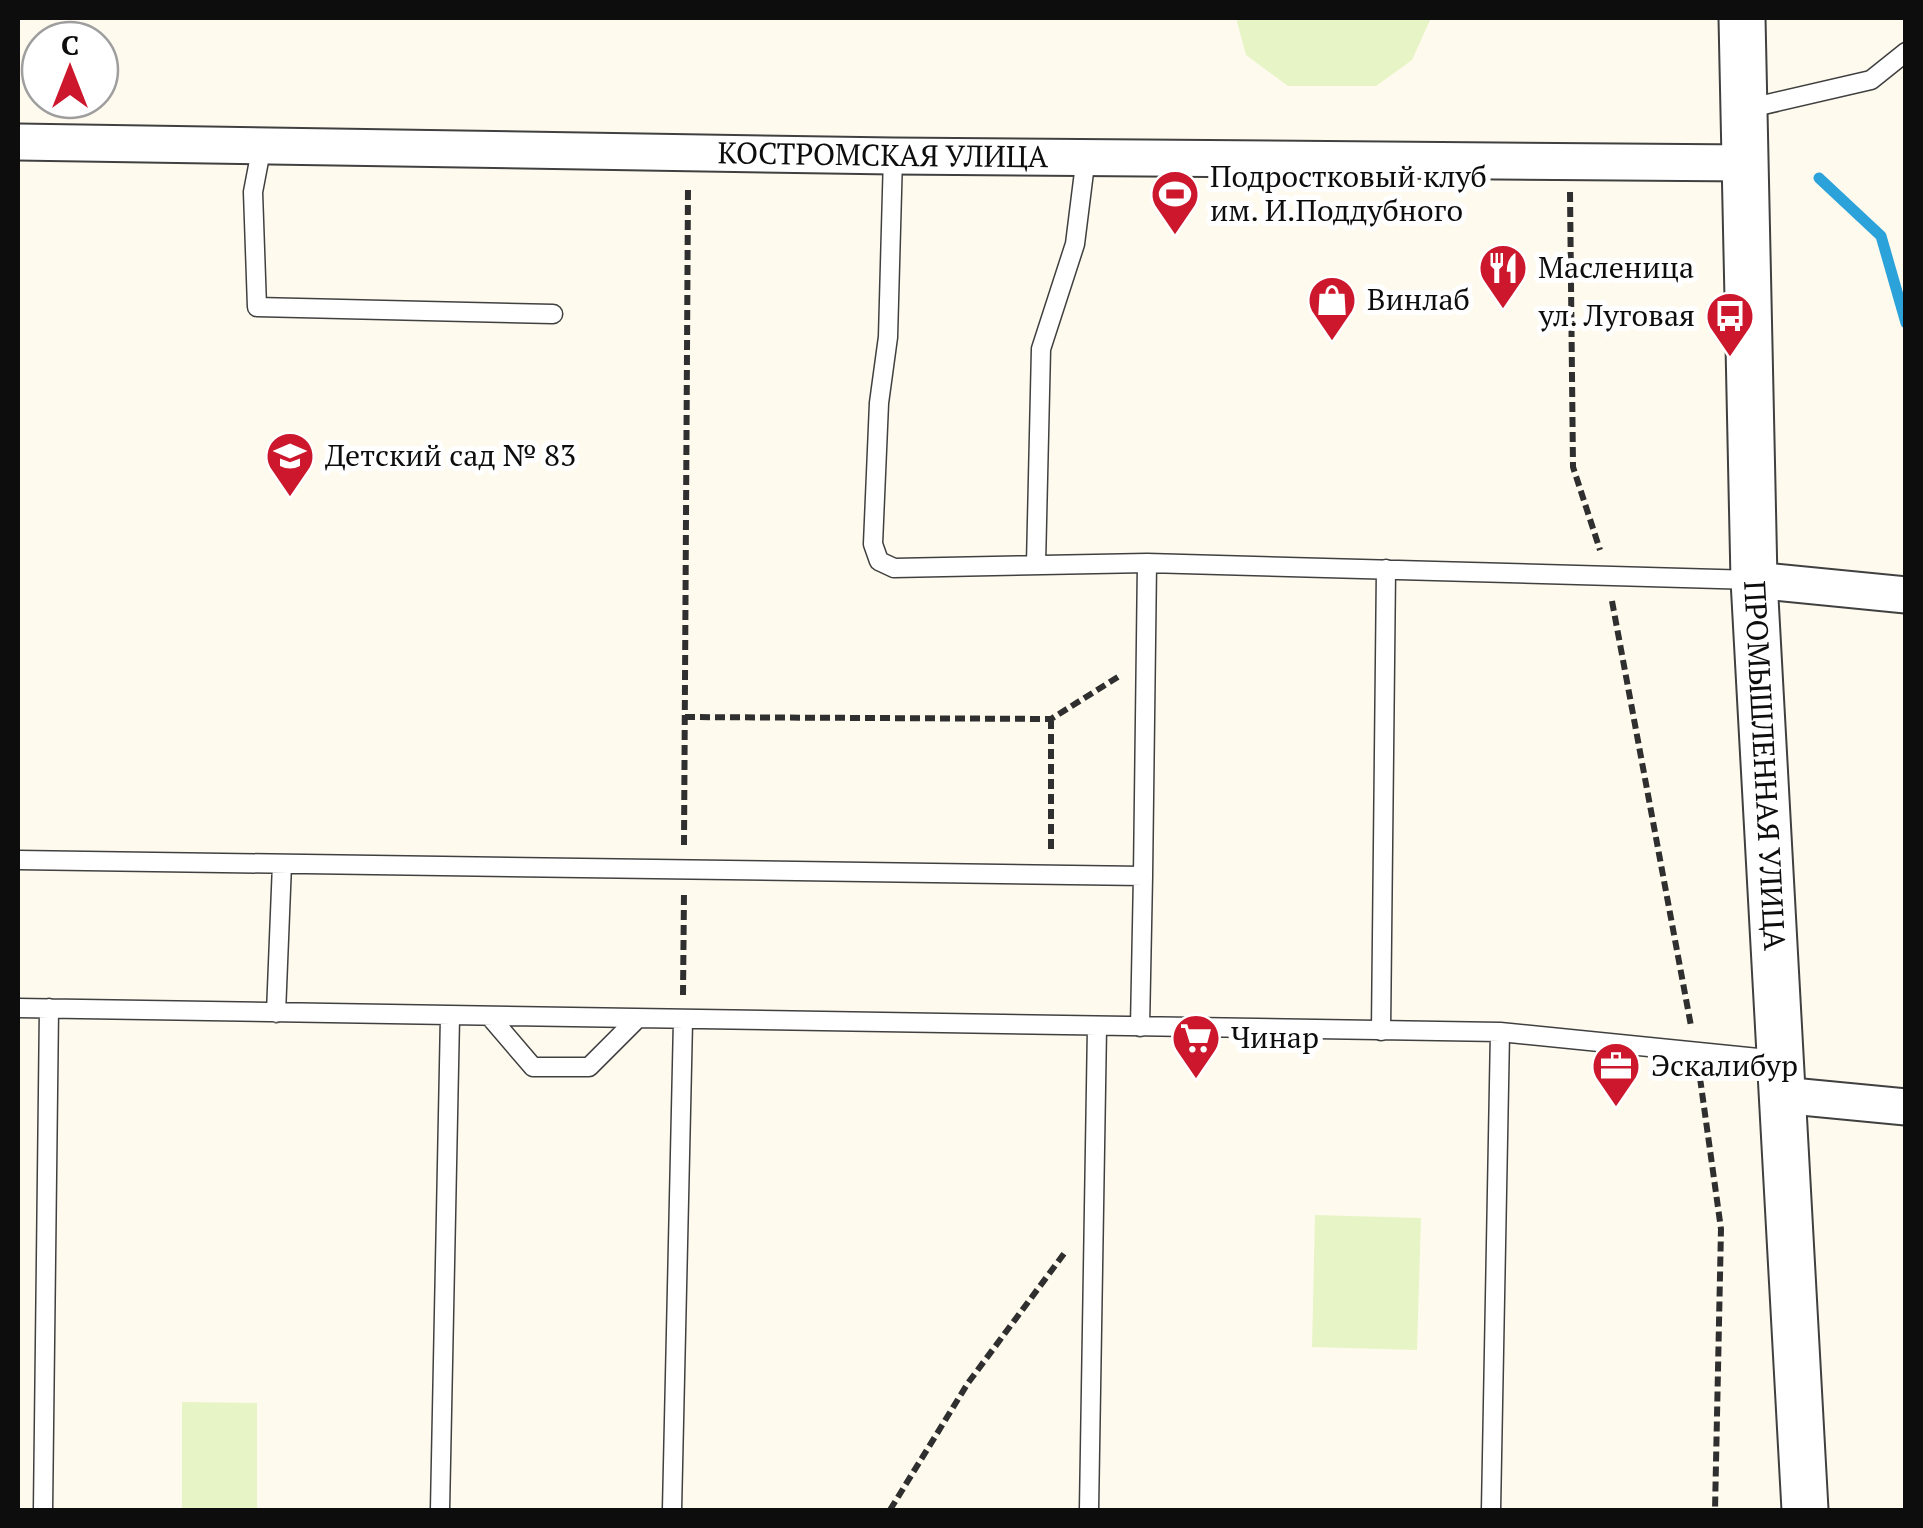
<svg xmlns="http://www.w3.org/2000/svg" width="1923" height="1528" viewBox="0 0 1923 1528" font-family="'PT Serif',serif">
  <style>
    .pitch { fill: #e7f4c6 }
    .lines { fill: none; stroke-linecap: round; stroke-linejoin: round }
    .stream { stroke: #2ca2db; stroke-width: 11 }
    .service-casing { stroke: #404040; stroke-width: 21 }
    .minor-casing { stroke: #404040; stroke-width: 39 }
    .tertiary-casing { stroke: #404040; stroke-width: 49 }
    .path { stroke: #2f2f2f; stroke-width: 6; stroke-dasharray: 10 5; stroke-linecap: butt }
    .service { stroke: #fff; stroke-width: 18 }
    .minor { stroke: #fff; stroke-width: 35 }
    .tertiary { stroke: #fff; stroke-width: 45 }
    .labels { text-anchor: middle; stroke-width: 10; stroke-linejoin: round; paint-order: stroke }
    .street-label { font-size: 30px; fill: #0d0d0d; stroke: #fff }
    .poi-label { font-size: 30px; fill: #0d0d0d; stroke: #fff; text-anchor: start }
  </style>
  <rect width="100%" height="100%" fill="#fffaee"/>
  <!-- pitch -->
  <path class="pitch" d="M 1236,18 L 1431,18 L 1412,60 L 1376,86 L 1288,86 L 1246,55 Z
    M 1315,1215 L 1421,1218 L 1417,1350 L 1312,1347 Z
    M 182,1402 L 257,1403 L 257,1510 L 182,1510 Z"/>
  <g class="lines">
    <!-- stream -->
    <path class="stream" d="M 1819,178 L 1881,236 L 1906,323"/>
    <!-- service casing -->
    <g class="service-casing">
      <path id="service" d="M 1746,109 L 1871,80 L 1906,52
        M 262,145 L 253,192 L 257,307 L 553,314
        M 893,156 L 888,337 L 879,403 L 873,544 L 879,561 L 894,568 L 1147,563 L 1754,580
        M 1036,564 L 1041,349 L 1075,244 L 1086,156
        M 18,860 L 1143,876 L 1140,1027
        M 1143,876 L 1147,563
        M 18,1008 L 1500,1032 L 1778,1060
        M 276,1013 L 282,864
        M 491,1018 L 533,1067 L 589,1067 L 636,1020
        M 1381,1031 L 1386,569
        M 43,1510 L 49,1008
        M 440,1510 L 450,1017
        M 672,1510 L 683,1021
        M 1089,1510 L 1097,1027
        M 1491,1510 L 1500,1032"/>
    </g>
    <!-- minor casing -->
    <g class="minor-casing">
      <g id="minor">
        <path id="s1" d="M 18,142 L 893,156 L 1748,163"/>
        <path d="M 1754,580 L 1906,595"/>
        <path d="M 1781,1095 L 1906,1107"/>
      </g>
    </g>
    <!-- tertiary casing -->
    <g class="tertiary-casing">
      <g id="tertiary">
        <path id="s2" d="M 1742,18 L 1754,580 L 1805,1510"/>
      </g>
    </g>
    <!-- path -->
    <path class="path" d="M 1570,192 L 1573,467 L 1600,550
      M 1612,601 L 1691,1026
      M 685,717 L 1051,719 L 1121,675
      M 1051,719 L 1051,852
      M 684,845 L 688,187
      M 683,995 L 684,892
      M 1700,1078 L 1721,1229 L 1715,1510
      M 890,1510 L 968,1383 L 1066,1251"/>
    <!-- service -->
    <use href="#service" class="service"/>
    <!-- minor -->
    <use href="#minor" class="minor"/>
    <!-- tertiary -->
    <use href="#tertiary" class="tertiary"/>
  </g>
  <!-- icons -->
  <defs>
    <g id="stadium-pin" transform="scale(2.5)"><path d="M0 17L-7.5 6A9.5 9.5 0 1 1 7.5 6Z" fill="#cc172d" stroke="#fff"/><path d="M0-5a6.5 5 0 1 0 0 10a6.5 5 0 1 0 0-10ZM-3.5-1.8h7v3.6h-7Z" fill="#fff"/></g>
    <g id="restaurant-pin" transform="scale(2.5)"><path d="M0 17L-7.5 6A9.5 9.5 0 1 1 7.5 6Z" fill="#cc172d" stroke="#fff"/><path d="M-5-6h1v4h1v-4h1v4h1v-4h1v5L-1.5 .5V6h-2V.5L-5-1ZM5-6V6H3V1.5H1.5Q1.5-4 5-6Z" fill="#fff"/></g>
    <g id="shop-pin" transform="scale(2.5)"><path d="M0 17L-7.5 6A9.5 9.5 0 1 1 7.5 6Z" fill="#cc172d" stroke="#fff"/><path d="M-5-2.5h2.3a2.7 3.5 0 0 1 5.4 0H5L5.5 6h-11ZM-1.5-2.5h3a1.5 2.3 0 0 0-3 0Z" fill="#fff"/></g>
    <g id="bus-pin" transform="scale(2.5)"><path d="M0 17L-7.5 6A9.5 9.5 0 1 1 7.5 6Z" fill="#cc172d" stroke="#fff"/><path d="M-5-6H5V4H4V6H2V4H-2V6H-4V4H-5ZM-3.5-4V0h7V-4ZM-3.5 1.2v1.5H-2V1.2ZM2 1.2v1.5H3.5V1.2Z" fill="#fff"/></g>
    <g id="school-pin" transform="scale(2.5)"><path d="M0 17L-7.5 6A9.5 9.5 0 1 1 7.5 6Z" fill="#cc172d" stroke="#fff"/><path d="M0-5L7-2L0 1L-7-2ZM-4 1L0 2.5L4 1V4Q0 6-4 4Z" fill="#fff"/></g>
    <g id="supermarket-pin" transform="scale(2.5)"><path d="M0 17L-7.5 6A9.5 9.5 0 1 1 7.5 6Z" fill="#cc172d" stroke="#fff"/><path d="M-6-5.5h2.5l.6 2H6L4.5 2H-2.5L-4.4-4H-6ZM-1.5 3.2a1.3 1.3 0 1 0 .1 0ZM3 3.2a1.3 1.3 0 1 0 .1 0Z" fill="#fff"/></g>
    <g id="office-pin" transform="scale(2.5)"><path d="M0 17L-7.5 6A9.5 9.5 0 1 1 7.5 6Z" fill="#cc172d" stroke="#fff"/><path d="M-6-3h4V-5.5h4V-3h4V5H-6ZM-1-4.5V-3h2v-1.5ZM-6 0V1H6V0Z" fill="#fff"/></g>
  </defs>
  <g fill-rule="evenodd">
    <use href="#stadium-pin" x="1175" y="194"/>
    <use href="#restaurant-pin" x="1503" y="268"/>
    <use href="#shop-pin" x="1332" y="300"/>
    <use href="#bus-pin" x="1730" y="316"/>
    <use href="#school-pin" x="290" y="456"/>
    <use href="#supermarket-pin" x="1196" y="1038"/>
    <use href="#office-pin" x="1616" y="1066"/>
  </g>
  <g class="labels">
    <!-- street labels -->
    <g class="street-label">
      <text dy="10" stroke="none"><textPath href="#s1" startOffset="865">КОСТРОМСКАЯ УЛИЦА</textPath></text>
      <text dy="10" stroke="none"><textPath href="#s2" startOffset="748">ПРОМЫШЛЕННАЯ УЛИЦА</textPath></text>
    </g>
    <!-- poi labels -->
    <g class="poi-label">
      <text x="1210" y="187">Подростковый клуб<tspan x="1210" dy="34">им. И.Поддубного</tspan></text>
      <text x="1538" y="278">Масленица</text>
      <text x="1367" y="310">Винлаб</text>
      <text x="1695" y="326" text-anchor="end">ул. Луговая</text>
      <text x="325" y="466">Детский сад № 83</text>
      <text x="1231" y="1048">Чинар</text>
      <text x="1651" y="1076">Эскалибур</text>
    </g>
  </g>
  <!-- border -->
  <rect width="1923" height="1528" fill="none" stroke="#0d0d0d" stroke-width="40"/>
  <!-- north arrow -->
  <g transform="translate(70 70)"><circle r="48" fill="#ffffff" stroke="#9e9e9e" stroke-width="2.5"/>
  <path d="M0-8L18 38L0 25L-18 38Z" fill="#cc172d"/>
  <text y="-15" font-size="28" font-weight="bold" text-anchor="middle" fill="#0d0d0d">С</text>
  </g>
</svg>
